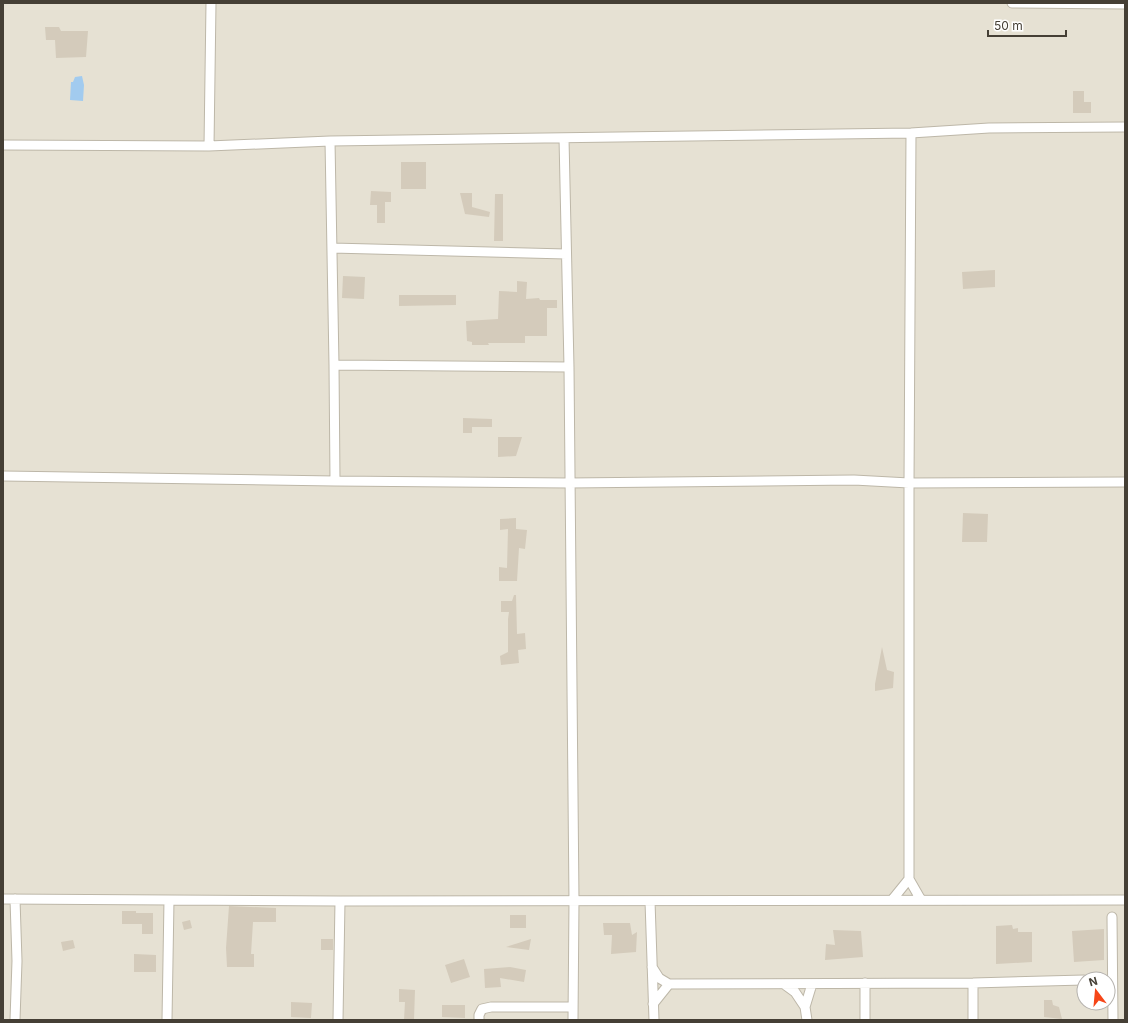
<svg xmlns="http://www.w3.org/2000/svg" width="1128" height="1023" viewBox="0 0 1128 1023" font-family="Inter,sans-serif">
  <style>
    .residential { fill: #e6e1d3; fill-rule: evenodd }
    .water { fill: #a2cbef }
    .building { fill: #d4cbbb }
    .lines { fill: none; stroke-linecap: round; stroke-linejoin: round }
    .street-casing { stroke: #bdb7a8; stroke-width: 11 }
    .street { stroke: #fff; stroke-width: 9 }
  </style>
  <rect width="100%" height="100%" fill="#f2efe5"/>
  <!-- residential -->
  <path class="residential" d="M 3,3 L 1125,3 L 1125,1020 L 3,1020 ZM 1084,979 L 1108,979 L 1108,1003 L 1084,1003 Z"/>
  <!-- water -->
  <path class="water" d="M 82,76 L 84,85 L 83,101 L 70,100 L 71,82 L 73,82 L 75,77 Z"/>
  <!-- building -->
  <path class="building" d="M 45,27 L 59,27 L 61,31 L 88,31 L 86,57 L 56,58 L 55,40 L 46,40 Z
    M 1073,91 L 1084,91 L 1084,102 L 1091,102 L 1091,113 L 1073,113 Z
    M 401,162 L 426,162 L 426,189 L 401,189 Z
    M 371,191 L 391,192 L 391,202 L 385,202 L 385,223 L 377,223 L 377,205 L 370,205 Z
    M 460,193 L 472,193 L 472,207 L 490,212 L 489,217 L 465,214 Z
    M 495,194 L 503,194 L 503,241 L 494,241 Z
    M 995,270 L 995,287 L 963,289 L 962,272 Z
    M 343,276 L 365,277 L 364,299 L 342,298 Z
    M 517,281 L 527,282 L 526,299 L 539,298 L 540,300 L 557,300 L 557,308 L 547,308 L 547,336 L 525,336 L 525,343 L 488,343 L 489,345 L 472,345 L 472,342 L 467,341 L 466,321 L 498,319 L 499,291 L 517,292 Z
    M 399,295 L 456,295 L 456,305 L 399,306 Z
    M 463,418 L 492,419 L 492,427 L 472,427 L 472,433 L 463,433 Z
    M 498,437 L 522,437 L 516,456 L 498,457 Z
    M 963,513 L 988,514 L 987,542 L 962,542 Z
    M 516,518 L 516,529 L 527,530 L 525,549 L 519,548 L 517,581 L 499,581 L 499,567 L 507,568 L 508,529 L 500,530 L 500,519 Z
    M 514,595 L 516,595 L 517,634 L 525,633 L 526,649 L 518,650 L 519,663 L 501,665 L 500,656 L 508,652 L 508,619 L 509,612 L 501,612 L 501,601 L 512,601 Z
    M 882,647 L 887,670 L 894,672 L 893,688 L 875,691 L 875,684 Z
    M 229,906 L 276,908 L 276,922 L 253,922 L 251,954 L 254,954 L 254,967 L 227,967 L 226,948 Z
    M 122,911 L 136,911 L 136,913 L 153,913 L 153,934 L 142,934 L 142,924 L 122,924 Z
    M 510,915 L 526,915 L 526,928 L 510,928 Z
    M 190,920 L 192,928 L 184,930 L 182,922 Z
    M 603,923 L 630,923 L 632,935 L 637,932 L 636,952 L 611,954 L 612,935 L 604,935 Z
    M 1012,925 L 1013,929 L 1018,928 L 1018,932 L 1032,932 L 1032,962 L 996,964 L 996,926 Z
    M 1104,929 L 1104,960 L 1074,962 L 1072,931 Z
    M 833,930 L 861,931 L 863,957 L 825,960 L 826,944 L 835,945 Z
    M 321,939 L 333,939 L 333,950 L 321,950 Z
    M 531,939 L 529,950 L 506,947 Z
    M 73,940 L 75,948 L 63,951 L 61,942 Z
    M 134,954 L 156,955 L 156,972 L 134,972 Z
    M 464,959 L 470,977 L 451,983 L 445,965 Z
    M 510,967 L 526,970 L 524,982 L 500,978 L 501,987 L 485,988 L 484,969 Z
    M 399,989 L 415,990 L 414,1020 L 404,1020 L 405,1002 L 399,1002 Z
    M 1044,1000 L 1052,1000 L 1053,1005 L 1059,1007 L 1062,1019 L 1044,1017 Z
    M 291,1002 L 312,1003 L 311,1018 L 291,1017 Z
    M 442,1005 L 465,1005 L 465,1018 L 442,1017 Z"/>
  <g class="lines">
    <!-- street casing -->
    <g class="street-casing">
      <path id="street" d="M 1012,3 L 1125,4
        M 911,133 L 909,483 L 909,879 L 921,900
        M 564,138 L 569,367 L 574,901 L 573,1020
        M 330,141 L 334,365 L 335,481
        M 3,145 L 209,146 L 330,141 L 911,133 L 989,128 L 1125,127
        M 209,146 L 211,3
        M 332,248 L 566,254
        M 334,365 L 569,367
        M 3,476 L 335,481 L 569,483 L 854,480 L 909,483 L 1125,482
        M 3,899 L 340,901 L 1125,900
        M 892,900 L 909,879
        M 650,901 L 654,1020
        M 1112,917 L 1113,1020
        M 652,967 L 659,978 L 669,984 L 973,983 L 1084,980
        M 865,983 L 865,1020
        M 973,983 L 973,1020
        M 784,984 L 795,992 L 805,1007
        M 653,1004 L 669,984
        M 15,1020 L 17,961 L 15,899
        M 167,1020 L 169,900
        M 338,1020 L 340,901
        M 479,1020 L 479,1015 L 482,1009 L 491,1007 L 573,1007
        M 807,1020 L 805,1007 L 812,984"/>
    </g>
    <!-- street -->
    <use href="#street" class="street"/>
  </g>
  <!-- border -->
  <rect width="1128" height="1023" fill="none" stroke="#453f35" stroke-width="8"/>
  <!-- north arrow -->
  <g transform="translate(1096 991) rotate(344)"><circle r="19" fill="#ffffff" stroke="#b5b2ae"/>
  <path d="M0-3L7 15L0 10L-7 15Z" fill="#f64618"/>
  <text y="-6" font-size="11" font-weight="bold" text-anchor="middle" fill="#453f35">N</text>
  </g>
  <!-- scale -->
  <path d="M988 30v6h78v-6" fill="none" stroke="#453f35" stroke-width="2"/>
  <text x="994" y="30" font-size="12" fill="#453f35" stroke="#ffffff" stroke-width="3" paint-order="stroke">50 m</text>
</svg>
